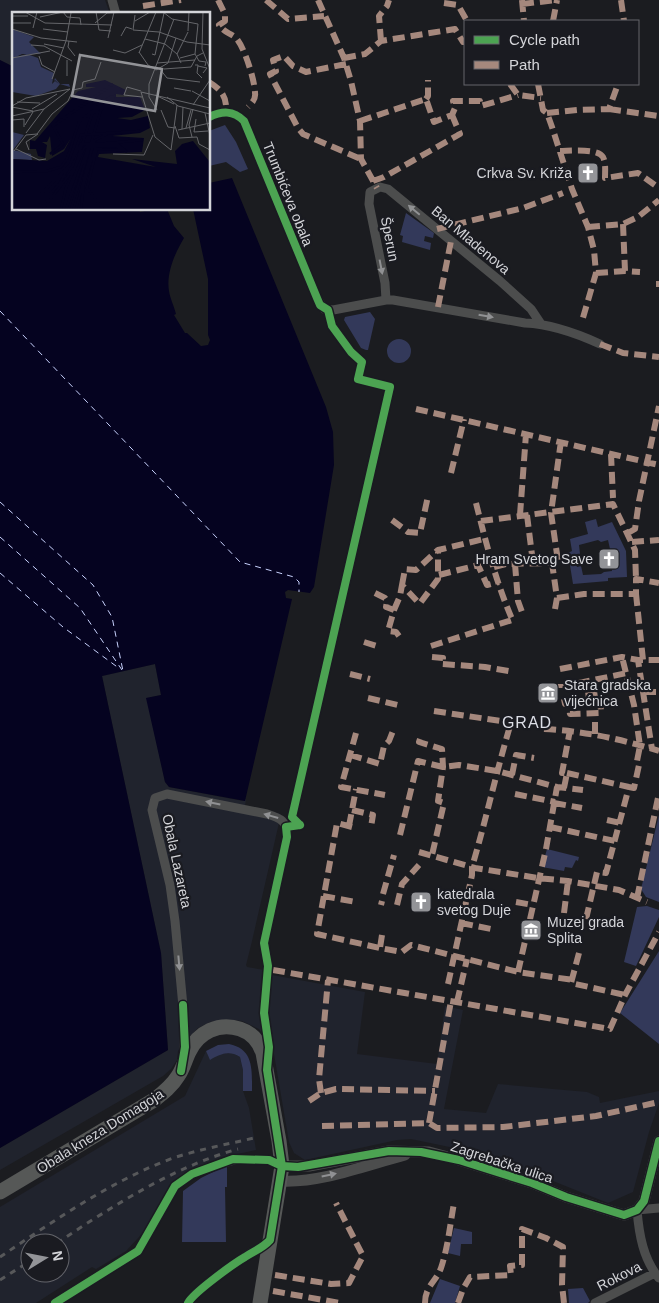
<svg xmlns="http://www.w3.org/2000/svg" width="659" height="1303" viewBox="0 0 659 1303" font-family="Arial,sans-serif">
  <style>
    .built { fill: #20232d; fill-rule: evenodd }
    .green { fill: #33395a; fill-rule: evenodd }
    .water { fill: #050320 }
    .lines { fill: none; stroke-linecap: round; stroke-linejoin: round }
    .ferry { stroke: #c8d2fd; stroke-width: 1; stroke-dasharray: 6 5; stroke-linecap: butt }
    .minor { stroke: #4c4d4d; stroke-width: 9 }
    .tertiary { stroke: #4c4d4d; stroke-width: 11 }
    .primary { stroke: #565857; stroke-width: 15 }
    .rail { stroke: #57585a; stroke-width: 3; stroke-dasharray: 6 6; stroke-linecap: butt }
    .quiet { stroke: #a5887d; stroke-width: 6; stroke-dasharray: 12 6; stroke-linecap: butt }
    .cycleway-casing { stroke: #1a1b21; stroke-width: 11 }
    .cycleway { stroke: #4ca352; stroke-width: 8 }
    .oneway { fill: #909193 }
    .labels { text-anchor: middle; stroke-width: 4.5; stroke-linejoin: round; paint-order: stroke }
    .poi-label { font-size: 14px; fill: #d4d5d9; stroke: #1a1b21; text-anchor: start }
    .street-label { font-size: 14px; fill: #d4d5d9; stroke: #1a1b21 }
    .quarter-label { font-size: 16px; letter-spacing: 1px; fill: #dddfe7; stroke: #1a1b21 }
    .inset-river { fill: none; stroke: #050320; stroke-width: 2.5 }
    .inset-road { fill: none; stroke: #65666a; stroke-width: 1 }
    .view { fill: #939498; fill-opacity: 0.15; stroke: #939498; stroke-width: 2.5 }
    .inset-edge { fill: none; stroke: #d4d5d9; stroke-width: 2.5 }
  </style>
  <rect width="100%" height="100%" fill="#1b1c20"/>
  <!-- built -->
  <path class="built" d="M 0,0 L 105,0 L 110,14 L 14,14 L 14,67 L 0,60 Z
    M 155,664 L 161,695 L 147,698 L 165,782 L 169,787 L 243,801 L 246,799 L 245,806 L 281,814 L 252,941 L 246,965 L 247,967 L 270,971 L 272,975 L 365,992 L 357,1054 L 437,1064 L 445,1006 L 463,1010 L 444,1109 L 486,1113 L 498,1084 L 587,1092 L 599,1097 L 600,1103 L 659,1091 L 659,1103 L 649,1132 L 633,1192 L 608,1203 L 488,1155 L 411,1139 L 397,1140 L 305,1160 L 294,1153 L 289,1142 L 273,1048 L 259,1029 L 242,1021 L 233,1020 L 220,1020 L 210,1022 L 198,1028 L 190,1036 L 178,1051 L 177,1060 L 171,1069 L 163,1076 L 0,1170 L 0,1148 L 168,1050 L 161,953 L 102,676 Z
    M 206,1051 L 210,1059 L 220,1054 L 233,1053 L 240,1057 L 243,1070 L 243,1091 L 249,1108 L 256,1150 L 233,1155 L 189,1171 L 150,1225 L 126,1251 L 96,1269 L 92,1267 L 36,1303 L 0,1303 L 0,1207 L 185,1096 ZM 30,1243 L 60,1243 L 60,1273 L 30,1273 Z"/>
  <!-- green -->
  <path class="green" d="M 225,125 L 236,142 L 248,169 L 240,172 L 226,162 L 209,166 L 209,131 Z
    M 406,213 L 434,233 L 433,238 L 425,236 L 424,241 L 431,243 L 430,250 L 402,242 L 403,236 L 400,235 Z
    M 370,312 L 375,319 L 368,350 L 366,350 L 361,348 L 344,320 L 345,317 Z
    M387 351a12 12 0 1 1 24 0a12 12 0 1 1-24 0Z
    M 596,519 L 598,527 L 612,522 L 626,551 L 627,577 L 608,578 L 608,581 L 573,584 L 568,553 L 572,551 L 570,539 L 588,534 L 585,522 ZM 598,540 L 601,542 L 608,540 L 610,549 L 616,552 L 616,557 L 611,563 L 612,571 L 604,572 L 601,574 L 583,575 L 581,566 L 577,567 L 575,554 L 580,554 L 579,545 Z
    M 659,815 L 659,902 L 646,897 L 641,889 Z
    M 547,849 L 579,857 L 578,861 L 576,860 L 572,868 L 565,867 L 564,871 L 542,867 Z
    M 647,906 L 659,910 L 659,917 L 636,966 L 624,962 L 637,907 Z
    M 659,951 L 659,1044 L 620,1013 Z
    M 229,1044 C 254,1049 252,1070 252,1091 L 243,1091 L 243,1070 L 240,1057 C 229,1050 220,1054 210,1060 L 206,1051 L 218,1045 Z
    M 227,1165 L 227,1187 L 225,1187 L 226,1242 L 182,1242 L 183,1191 L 201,1178 Z
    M 454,1228 L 472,1232 L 472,1244 L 461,1244 L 460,1256 L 448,1253 Z
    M 440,1279 L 460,1286 L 455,1303 L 430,1303 Z
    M 583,1288 L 590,1301 L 588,1303 L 569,1303 L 568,1289 Z"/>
  <!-- water -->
  <path class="water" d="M 0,60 L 14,67 L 14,209 L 139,209 L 140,212 L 155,209 L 167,209 L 174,226 L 184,238 C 175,253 166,273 169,291 C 170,298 174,306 176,314 L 174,315 L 185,333 L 187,333 L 201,346 L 208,345 L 210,340 L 208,335 L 208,279 L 193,209 L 209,209 L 209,183 L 232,178 L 326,407 L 333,432 L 334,465 L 314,587 L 310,593 L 288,590 L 285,592 L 286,598 L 292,599 L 245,801 L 169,787 L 165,782 L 146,698 L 161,695 L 155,664 L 102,676 L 161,953 L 168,1050 L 0,1148 Z"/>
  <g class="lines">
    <!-- ferry -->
    <path class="ferry" d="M 0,311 L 240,562 L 294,577 L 299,582 L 299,592
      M 0,502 L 93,585 L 112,617 L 123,671
      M 0,537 L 80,608 L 122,670
      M 0,573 L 63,627 L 120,669"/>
    <!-- minor -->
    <path class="minor" d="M 112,0 L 116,14
      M 209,117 C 222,111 233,110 244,121 L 317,298 L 324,309 L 333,310 L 386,300 L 393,300 L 525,323 C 551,324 576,333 600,344
      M 386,300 L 385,283 L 369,204 L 370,192 L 380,187 L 388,189 L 500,281 L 531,309 L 541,324
      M 184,1056 L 184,1017 L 175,921 L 170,885 L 152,810 L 155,798 L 167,794 L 267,814 C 280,818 288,821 287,837 L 264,943 L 268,966 L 264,1013 L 269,1047 L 268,1058
      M 659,1208 L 637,1210 C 639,1234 643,1259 659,1278
      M 55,1303 L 138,1251 L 175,1186 L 185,1178 L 200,1170 L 238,1159 L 269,1160 L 282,1166
      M 188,1303 C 193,1292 235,1263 247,1255 C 255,1250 264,1248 270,1240
      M 595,1303 L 655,1273"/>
    <!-- tertiary -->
    <path class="tertiary" d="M 282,1166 L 309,1166 L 389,1151 L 429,1152 L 459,1160 L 532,1183 L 566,1197 L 624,1215 L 637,1210 L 644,1201 L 659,1141
      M 281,1181 C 321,1183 367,1165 405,1155"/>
    <!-- primary -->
    <path class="primary" d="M 0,1192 L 154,1100 C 163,1093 172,1086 178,1076 C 183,1069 185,1060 189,1052 C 198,1032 219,1022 240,1029 C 252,1033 259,1041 263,1053 L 279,1141 L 282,1166 L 260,1303"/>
    <!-- rail -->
    <path class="rail" d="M 57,1243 C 113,1206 173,1167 238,1149
      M 0,1257 C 55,1220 114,1179 176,1157 C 202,1149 228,1144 254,1138
      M 0,1280 L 30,1261"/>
    <!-- quiet -->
    <path class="quiet" d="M 218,0 L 225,14 L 225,21 L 219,25 C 225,33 228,32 235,37 C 244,45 255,81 255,93 C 256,99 252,103 248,107
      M 266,0 L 288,19 L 324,16
      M 318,0 L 344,58 L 351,81 L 360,121 L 361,159 L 377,188
      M 522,0 L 524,21
      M 621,0 L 624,21
      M 444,3 L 458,5 L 467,21
      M 522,4 L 557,0
      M 143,6 L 181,0
      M 553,21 L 557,0
      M 381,41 L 379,16 L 387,6 L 389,0
      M 344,58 L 365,54 L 381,41 L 455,29 L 463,42 L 465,41
      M 346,64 L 306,72 L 293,66 L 284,56 L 273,60 L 276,71 L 270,74 L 298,128 L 303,134 L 361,159
      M 209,82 C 222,90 227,97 226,112
      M 510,84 L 518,95 L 541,98
      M 538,84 L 543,110 L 547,113 L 552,127 L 572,189 L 588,227 L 594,250 L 596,273 L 582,321
      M 426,99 L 428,96 L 428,80
      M 609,109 L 659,116
      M 547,113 L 578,110 L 609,109 L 618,84
      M 360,121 L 426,99 L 434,122 L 452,115 L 455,108 L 453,101 L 480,101 L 481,106 L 518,95
      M 560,151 C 570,151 598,148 603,157 C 606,163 605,171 605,178 L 638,173 L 659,188
      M 373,181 L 384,177 L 460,134 L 452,115
      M 623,224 L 625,271
      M 588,227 L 623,224 L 638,217 L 659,200
      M 437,229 L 523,208 L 563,193
      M 596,273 L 625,271 L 640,272
      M 656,284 L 659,284
      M 438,307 L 451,241
      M 600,344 L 623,353 L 659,357
      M 416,409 L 659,465
      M 611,454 L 613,498
      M 451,473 L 464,419
      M 476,503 C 486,543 496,582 512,619
      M 520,515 L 526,434
      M 527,515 L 533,563
      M 392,520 L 408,532 L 420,533 L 428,496
      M 481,521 L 613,504 L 635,550 L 636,579
      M 628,533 L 635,529 L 639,501 L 659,406
      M 632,542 L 659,540
      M 515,564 L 518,601 L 522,612
      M 494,567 L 506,564 L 552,563
      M 439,575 L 478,565 L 487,585 L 499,582
      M 402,585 L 405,569 L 416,570 L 438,550
      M 375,593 L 385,598 L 387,601 L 386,607 L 394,610 L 388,631 L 396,632 L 399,636
      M 636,594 L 643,660 L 659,660
      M 557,598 L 584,594 L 636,594 L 636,579 L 659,583
      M 421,602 L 438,579 L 438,550 L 484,539
      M 555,609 L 557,598 L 552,563 L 558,561 L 551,513 L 561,441
      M 394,610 L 400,596 L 402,585 L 417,601
      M 364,642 L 380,647
      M 431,646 L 515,619
      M 432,657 L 443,658 L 442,664 L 485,667 L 514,672
      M 643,660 L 638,660 L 652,749
      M 560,669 L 622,657 L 638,660
      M 350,674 L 370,679
      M 561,684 L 561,688
      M 579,684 L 579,683 L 627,673
      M 644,692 L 659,692
      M 368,698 L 398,705
      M 564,699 L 565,704 L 568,703 L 570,714 L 601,713 L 600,694 L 583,696
      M 434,711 L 507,722
      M 544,729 C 584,731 621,739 659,751
      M 356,733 L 341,787 L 385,795
      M 595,734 L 595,714
      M 420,739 L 419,742 L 442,749 L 443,767 L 438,801 L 444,803 L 432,855
      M 350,755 L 380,764 L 384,746 L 389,741 L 393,731
      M 567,773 L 629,787
      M 512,775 L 516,755 L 534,758
      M 564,788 L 567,773 L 562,773 L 570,730
      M 515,794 L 555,802
      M 554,803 L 582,808
      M 352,810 L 373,815 L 371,827
      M 607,820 L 620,823
      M 349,826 L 356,789
      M 352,827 L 337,823 L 317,934 L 380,948
      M 550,827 L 615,841
      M 400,835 L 418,761 L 443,767 L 459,765 L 497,771 L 557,787 L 583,790
      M 419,852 L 475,868 L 538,878 L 568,881 L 619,890 L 647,902
      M 383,894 L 394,855
      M 323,896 L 356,902
      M 637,898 L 659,793
      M 516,902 L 533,905
      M 381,905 L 382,901
      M 397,905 L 402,884 L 419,865
      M 564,913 L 568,881
      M 586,919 L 597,872 L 606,873 L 629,787 L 634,788 L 639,765 L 637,761 L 640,746 L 634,705 L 622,657
      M 461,923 L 491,929
      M 382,935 L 380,948 L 402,952 L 411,945 L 518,972 L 573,980
      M 579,953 L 571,983 L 625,995
      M 273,970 L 610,1029 L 625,995 L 659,932
      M 518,972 L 546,849 L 557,787
      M 448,984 L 472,875 L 472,867 C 486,820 496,773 510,726
      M 457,1002 L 467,959
      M 321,1093 L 319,1079 L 328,980
      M 309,1101 L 321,1093 L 336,1089 L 435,1091
      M 429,1123 L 451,1001
      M 322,1126 L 429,1123 L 437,1128 L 503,1127 L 596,1116 L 659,1102
      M 275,1275 L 331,1284 L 349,1283 L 363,1256 L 336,1203
      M 273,1291 L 340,1303
      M 425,1303 C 425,1286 436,1282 441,1268 C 448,1247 450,1225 454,1203
      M 458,1303 L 463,1289 L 470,1277 L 511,1275 L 510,1266 L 522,1265 L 522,1229 L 546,1238 L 563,1247 L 562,1285 L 564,1303"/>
    <!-- cycleway casing -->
    <g class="cycleway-casing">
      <path id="cycleway" d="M 209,117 C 222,111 233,110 244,121 L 317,298 L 320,305 L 328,310 L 332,326 L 351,352 L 362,362 L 358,379 L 390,387 L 292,817 L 300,825
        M 181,1071 L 185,1047 L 183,1005
        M 55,1303 L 138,1251 L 175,1186 L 192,1174 L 233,1159 L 269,1160 L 282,1166 L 298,1167 L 389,1151 L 421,1152 L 459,1160 L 532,1183 L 566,1197 L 624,1215 L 637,1210 L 644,1201 L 659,1141
        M 188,1303 C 193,1293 233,1264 245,1257 C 254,1251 263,1248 270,1240 L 282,1166 L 267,1070 L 269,1047 L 264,1013 L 268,966 L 264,943 L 287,837 L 286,827 L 300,825"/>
    </g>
    <!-- cycleway -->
    <use href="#cycleway" class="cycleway"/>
  </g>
  <!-- one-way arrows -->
  <defs><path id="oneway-solid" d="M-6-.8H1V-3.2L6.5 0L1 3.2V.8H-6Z" transform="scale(1.25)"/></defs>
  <g class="oneway">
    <use href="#oneway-solid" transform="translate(414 210) rotate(-140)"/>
    <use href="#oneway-solid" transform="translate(381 267) rotate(79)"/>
    <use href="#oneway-solid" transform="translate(486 316) rotate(10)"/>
    <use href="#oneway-solid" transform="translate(213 803) rotate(-168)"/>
    <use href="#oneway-solid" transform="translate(271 816) rotate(-164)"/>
    <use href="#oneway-solid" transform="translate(179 963) rotate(85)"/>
    <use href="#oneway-solid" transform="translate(329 1175) rotate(-12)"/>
  </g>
  <!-- icons -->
  <defs>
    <g id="church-square" transform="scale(1.125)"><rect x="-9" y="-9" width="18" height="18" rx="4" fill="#939498" stroke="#1a1b21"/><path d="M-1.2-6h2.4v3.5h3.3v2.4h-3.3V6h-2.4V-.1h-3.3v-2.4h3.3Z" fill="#fff"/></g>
    <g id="museum-square" transform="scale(1.125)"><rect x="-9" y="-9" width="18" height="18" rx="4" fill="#939498" stroke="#1a1b21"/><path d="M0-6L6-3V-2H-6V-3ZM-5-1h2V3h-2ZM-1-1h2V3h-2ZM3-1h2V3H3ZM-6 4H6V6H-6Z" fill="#fff"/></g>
  </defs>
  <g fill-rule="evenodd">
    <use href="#church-square" x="588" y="173"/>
    <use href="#church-square" x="609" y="559"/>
    <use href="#museum-square" x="548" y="693"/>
    <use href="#church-square" x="421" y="902"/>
    <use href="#museum-square" x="531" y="930"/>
  </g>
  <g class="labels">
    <!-- poi labels -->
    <g class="poi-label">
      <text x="572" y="178" text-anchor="end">Crkva Sv. Križa</text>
      <text x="593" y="564" text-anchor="end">Hram Svetog Save</text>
      <text x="564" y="690">Stara gradska<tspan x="564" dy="16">vijećnica</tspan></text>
      <text x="437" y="899">katedrala<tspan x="437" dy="16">svetog Duje</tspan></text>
      <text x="547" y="927">Muzej grada<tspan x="547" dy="16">Splita</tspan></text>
    </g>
    <!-- street labels -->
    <g class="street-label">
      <text transform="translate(288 194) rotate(68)" y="5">Trumbićeva obala</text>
      <text transform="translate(390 239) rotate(79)" y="5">Šperun</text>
      <text transform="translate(471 240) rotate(40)" y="5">Ban Mladenova</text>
      <text transform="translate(177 861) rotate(78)" y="5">Obala Lazareta</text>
      <text transform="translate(100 1131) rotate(-32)" y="5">Obala kneza Domagoja</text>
      <text transform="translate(502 1162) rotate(18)" y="5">Zagrebačka ulica</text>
      <text transform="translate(619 1276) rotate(-27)" y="5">Rokova</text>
    </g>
    <!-- quarter labels -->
    <g class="quarter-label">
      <text x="527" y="728">GRAD</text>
    </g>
  </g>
  <!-- overview -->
  <g transform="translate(12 12)">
    <rect width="198" height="198" fill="#1b1c20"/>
    <path d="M 0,17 L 22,25 L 17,30 L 29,42 L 10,42 L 4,45 L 15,42 L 26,46 L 29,55 L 42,61 L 40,72 L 43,69 L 47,72 L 43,68 L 42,69 L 43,66 L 48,72 L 57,72 L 58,75 L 48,72 L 44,77 L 24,84 L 0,80 L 0,71 L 4,73 L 0,71 ZM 0,120 L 12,123 L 1,138 L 19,142 L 20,148 L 0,147 Z" fill="#33395a"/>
    <path d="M 93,68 L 114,78 L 111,83 L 104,82 L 104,85 L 128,85 L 133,98 L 120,105 L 105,106 L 119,108 L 136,104 L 138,116 L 128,121 L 100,124 L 132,126 L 130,140 L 87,142 L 86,145 L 144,155 L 120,147 L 165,152 L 163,139 L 170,132 L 181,129 L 197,149 L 197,197 L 0,197 L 0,147 L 35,149 L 52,139 L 59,126 L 52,137 L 40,144 L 38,124 L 35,130 L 30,130 L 35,133 L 33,146 L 26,144 L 24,137 L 18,137 L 18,128 L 23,129 L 66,79 L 84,75 L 74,75 L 74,72 Z" fill="#050320"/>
    <path class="inset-river" d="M 81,133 L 104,133 L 111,137M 38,142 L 51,132 L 41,114 L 101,72M 0,160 L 35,159 L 49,155 L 55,147 L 67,110 L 98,85 L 104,84M 14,197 L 58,153 L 69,123 L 128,119M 24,197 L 48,171 L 69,132 L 104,131 L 115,140M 31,197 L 63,155 L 80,102 L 103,84M 49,197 L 54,176 L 72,136 L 77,133M 54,197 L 76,135 L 103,134 L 113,139M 59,197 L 89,98 L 102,86M 64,197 L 82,129 L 97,121M 69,197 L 72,170 L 83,137 L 110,138M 91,197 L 75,176 L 86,132 L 131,128"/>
    <path class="inset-road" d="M 13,0 L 33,11 L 100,13M 51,0 L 55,5 L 68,6 L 69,13M 84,0 L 87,18 L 99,19M 151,0 L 160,7 L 186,12M 191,0 L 190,37 L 198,57M 123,3 L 121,18 L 147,20 L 175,30 L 198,33M 0,4 L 16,4M 28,5 L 51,0M 123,9 L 138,0M 0,11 L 19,11M 83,11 L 95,1 L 120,0M 186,12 L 183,42 L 187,49 L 194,50 L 193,54M 21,16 L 25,0M 0,17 L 29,26 L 65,30M 31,17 L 56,20M 176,19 L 177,0M 109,24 L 114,15 L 120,17M 96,26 L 102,0M 133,27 L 153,32 L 165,42 L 169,51M 57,29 L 56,35 L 63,44M 32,32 L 52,36M 19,33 L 32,34 L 60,49M 101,38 L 113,41 L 130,33M 127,40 L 136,53 L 144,58M 127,41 L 144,0M 140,42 L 143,43 L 152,1M 165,42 L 176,20M 27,44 L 30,53 L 43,60M 0,46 L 38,39M 168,46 L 183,42M 145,51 L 183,48M 183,53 L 186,53 L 185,61 L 190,66M 186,54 L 195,56 L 191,61M 148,57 L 155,66 L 188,70M 152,57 L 179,55 L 185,44 L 191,41M 144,58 L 156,51 L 164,26M 55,64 L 55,48M 40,67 L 54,29 L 59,1M 162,76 L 179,79M 129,79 L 115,75 L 112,83 L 130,85M 180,79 L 198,89M 143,83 L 162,92M 155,85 L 166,94 L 198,102M 5,90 L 28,91M 181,93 L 198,68M 0,94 L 14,86 L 58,77M 0,95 L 21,99M 20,97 L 45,82M 145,98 L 137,85 L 137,72 L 162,7M 149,98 L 156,115 L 163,116M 193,101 L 198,124M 0,104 L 32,97M 184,107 L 182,120 L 196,119M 0,108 L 12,107 L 12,115M 13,113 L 21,100M 163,114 L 167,126 L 185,125 L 187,132 L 198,138M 174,116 L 179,98M 170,117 L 171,95M 166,118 L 198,111M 14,121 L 32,97 L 58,77M 14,123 L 25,122 L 40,102 L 56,89 L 61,78 L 70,76 L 71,70 L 83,67 L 89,50M 143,125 L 129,80 L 198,96M 143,125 L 159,138 L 165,93M 180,125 L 177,113 L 181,97M 4,137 L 27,148 L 34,147M 17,138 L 14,130 L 26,122M 2,139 L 14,123M 101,142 L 132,143 L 141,123"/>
    <path class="view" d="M 68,43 L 150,57 L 143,99 L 60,84 Z"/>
    <rect width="198" height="198" class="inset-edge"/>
  </g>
  <!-- legend -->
  <rect x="464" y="20" width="175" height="65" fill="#1a1b21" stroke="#64656b"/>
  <rect x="474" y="36" width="25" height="8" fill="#4ca352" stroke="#64656b"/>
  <text x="509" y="45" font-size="15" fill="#d4d5d9">Cycle path</text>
  <rect x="474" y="61" width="25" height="8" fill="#a5887d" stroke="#64656b"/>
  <text x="509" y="70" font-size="15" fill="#d4d5d9">Path</text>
  <!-- north arrow -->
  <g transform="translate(45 1258) rotate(80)"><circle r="24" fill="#1a1b21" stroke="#64656b"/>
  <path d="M0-4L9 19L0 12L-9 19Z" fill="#939498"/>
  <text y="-8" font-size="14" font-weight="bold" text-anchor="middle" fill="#d4d5d9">N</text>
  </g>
</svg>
